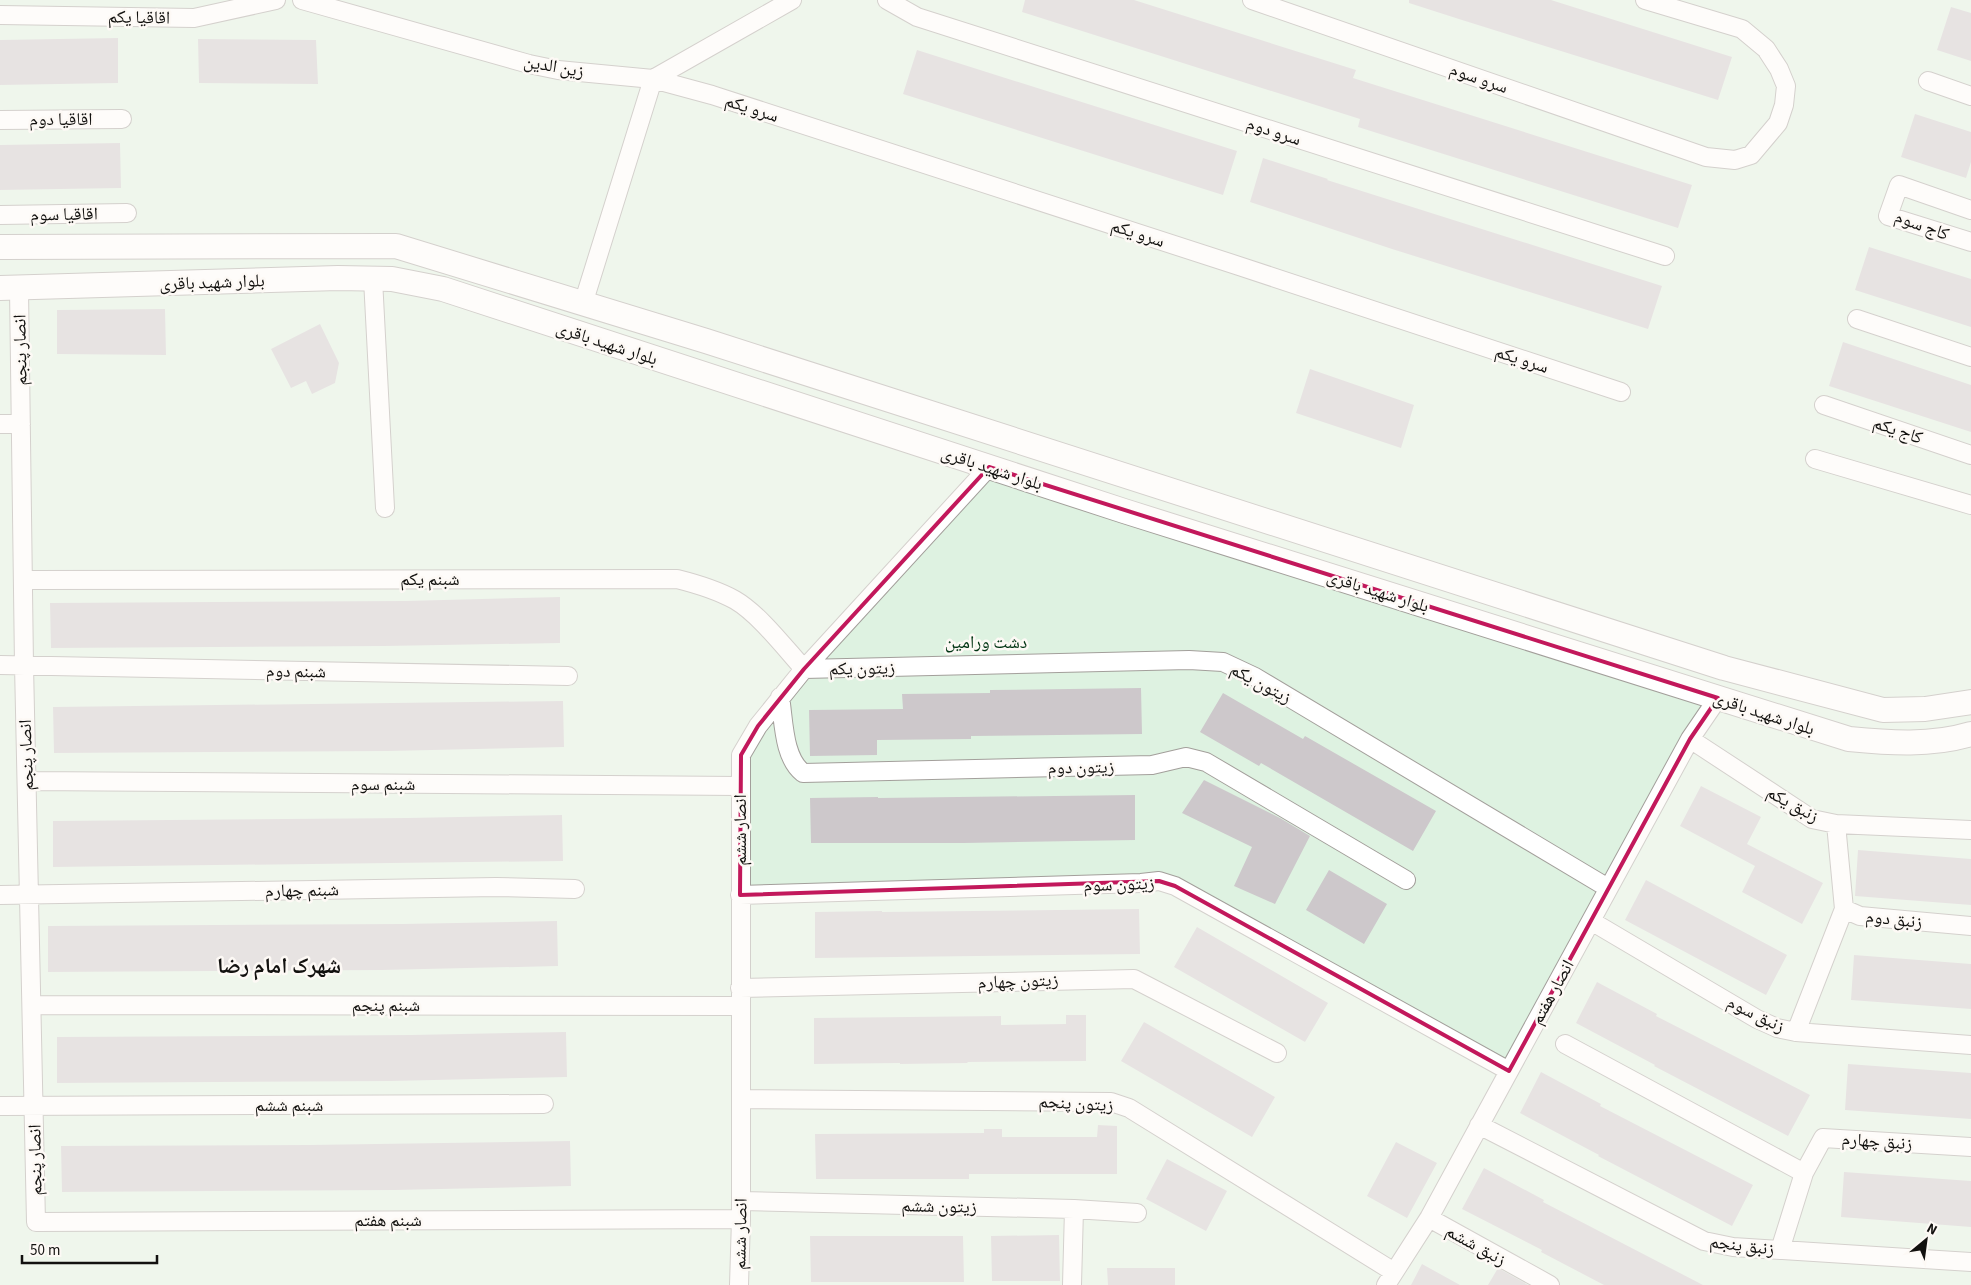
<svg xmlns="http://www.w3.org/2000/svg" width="1971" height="1285" viewBox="0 0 1971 1285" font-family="'Source Sans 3','Noto Naskh Arabic',sans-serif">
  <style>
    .green { fill: #def2e1 }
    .building { fill: #cdc8cb }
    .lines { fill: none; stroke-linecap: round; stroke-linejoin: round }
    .street-casing { stroke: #a39f9b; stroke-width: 20 }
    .secondary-casing { stroke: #a39f9b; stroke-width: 26 }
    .street { stroke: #fff; stroke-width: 18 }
    .secondary { stroke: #fff; stroke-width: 24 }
    .marked { fill: none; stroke: #c2185b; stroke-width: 4; stroke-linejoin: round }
    .labels { text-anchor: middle; stroke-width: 5; stroke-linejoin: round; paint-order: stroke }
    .street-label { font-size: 18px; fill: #12110f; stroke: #fdf9f5 }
    .park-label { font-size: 18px; fill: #013513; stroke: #fdf9f5 }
    .district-label { font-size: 22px; font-weight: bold; fill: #12110f; stroke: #fdf9f5 }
  </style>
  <rect width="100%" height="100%" fill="#fdf9f5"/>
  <!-- green -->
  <path class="green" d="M 0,0 L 1971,0 L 1971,1285 L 0,1285 Z"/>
  <!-- building -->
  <path class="building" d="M 1025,0 L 1134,0 L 1356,70 L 1353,78 L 1692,185 L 1678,228 L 1358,127 L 1360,119 L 1022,12 Z
    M 1409,0 L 1551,0 L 1732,57 L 1718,100 L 1462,20 L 1409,3 Z
    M 1951,7 L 1971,13 L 1971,61 L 1937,50 Z
    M 118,38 L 118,83 L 0,85 L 0,40 Z
    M 198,39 L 316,40 L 318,84 L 199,83 Z
    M 917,50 L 1237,151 L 1223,195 L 903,94 Z
    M 1915,114 L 1971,132 L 1971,162 L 1966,178 L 1901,157 Z
    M 120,143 L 121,188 L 0,190 L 0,145 Z
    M 1263,158 L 1328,179 L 1327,180 L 1662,286 L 1648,329 L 1392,249 L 1250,202 Z
    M 1869,247 L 1971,279 L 1971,327 L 1855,290 Z
    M 165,309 L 166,355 L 57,354 L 57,310 Z
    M 320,324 L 339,363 L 335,383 L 312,394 L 306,381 L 291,388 L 271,349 Z
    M 1843,342 L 1971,385 L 1971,432 L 1829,386 Z
    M 1310,369 L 1414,405 L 1401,448 L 1296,413 Z
    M 560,597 L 560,643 L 385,646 L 51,648 L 50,603 L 405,601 Z
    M 1141,688 L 1142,734 L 971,736 L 971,739 L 877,740 L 877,755 L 810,756 L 809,710 L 903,709 L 902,694 L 990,693 L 990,690 Z
    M 1223,693 L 1303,739 L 1305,736 L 1436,811 L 1413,851 L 1261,763 L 1259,766 L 1200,732 Z
    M 563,701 L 564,747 L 388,751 L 54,753 L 53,707 Z
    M 1204,780 L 1280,818 L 1310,836 L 1275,904 L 1234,886 L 1252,847 L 1182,813 Z
    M 1701,786 L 1761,817 L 1747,844 L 1823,883 L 1802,924 L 1742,892 L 1755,866 L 1680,826 Z
    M 1135,795 L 1135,840 L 964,843 L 811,843 L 810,798 L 878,797 L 878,798 Z
    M 562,815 L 563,861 L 53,867 L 53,821 L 407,818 Z
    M 1858,850 L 1971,859 L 1971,905 L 1855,896 Z
    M 1329,870 L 1387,904 L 1364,944 L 1306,910 Z
    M 1646,880 L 1787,955 L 1766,995 L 1625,920 Z
    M 1139,909 L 1140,954 L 815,958 L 815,912 L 882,911 L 882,912 Z
    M 557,921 L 558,966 L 382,970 L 48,972 L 48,926 L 402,924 Z
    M 1197,927 L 1328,1003 L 1305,1042 L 1174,967 Z
    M 1854,955 L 1971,964 L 1971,1009 L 1851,1000 Z
    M 1597,982 L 1657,1014 L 1656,1016 L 1810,1095 L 1788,1136 L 1654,1066 L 1655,1065 L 1576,1023 Z
    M 1066,1015 L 1086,1015 L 1086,1061 L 967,1062 L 968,1063 L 900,1064 L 900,1063 L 814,1064 L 814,1018 L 1001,1016 L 1001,1025 L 1066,1024 Z
    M 1144,1022 L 1275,1097 L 1252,1137 L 1121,1061 Z
    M 566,1032 L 567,1077 L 391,1081 L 57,1083 L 57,1037 L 411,1035 Z
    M 1848,1064 L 1971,1073 L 1971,1119 L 1845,1110 Z
    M 1541,1072 L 1601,1104 L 1600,1106 L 1753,1185 L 1732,1226 L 1598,1156 L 1599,1155 L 1520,1113 Z
    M 1098,1125 L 1117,1126 L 1117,1174 L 969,1174 L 969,1179 L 816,1179 L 815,1134 L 984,1133 L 984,1129 L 1002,1129 L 1002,1137 L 1097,1137 Z
    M 570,1141 L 571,1186 L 395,1190 L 62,1192 L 61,1146 L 309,1145 Z
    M 1396,1142 L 1437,1163 L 1407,1218 L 1367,1196 Z
    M 1167,1159 L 1227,1191 L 1206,1231 L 1146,1199 Z
    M 1484,1168 L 1544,1200 L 1543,1202 L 1703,1285 L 1604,1285 L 1541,1252 L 1542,1250 L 1462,1209 Z
    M 1844,1172 L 1971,1181 L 1971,1227 L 1841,1217 Z
    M 1059,1235 L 1060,1281 L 992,1281 L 991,1236 Z
    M 810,1236 L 963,1236 L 964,1282 L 811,1282 Z
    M 1422,1264 L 1460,1285 L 1411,1285 Z
    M 1107,1268 L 1175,1268 L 1175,1285 L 1108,1285 Z
    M 1498,1268 L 1528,1285 L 1488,1285 Z"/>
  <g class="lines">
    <!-- street casing -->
    <g class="street-casing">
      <path id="street" d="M 302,0 L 529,64 L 558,70 L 653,79 L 792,0
        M 887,0 L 917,17 L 1665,256
        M 1252,0 L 1706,157 L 1735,160 L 1751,155 L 1778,123 L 1784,105 L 1786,86 L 1779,69 L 1766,49 L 1742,29 L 1645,0
        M 0,15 L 194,18 L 276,0
        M 1928,81 L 1971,96
        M 0,120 L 122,119
        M 1971,210 L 1899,185 L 1888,216 L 1971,242
        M 0,215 L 127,213
        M 373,279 L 385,508
        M 19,289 L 24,665 L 36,1222 L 741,1219
        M 583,304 L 653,79 L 712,95 L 1239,266 L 1621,392
        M 1857,319 L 1971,357
        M 1824,405 L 1971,455
        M 0,424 L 21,424
        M 1815,459 L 1971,505
        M 23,580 L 677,579 C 697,584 717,590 735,600 C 759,614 785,648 804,669 L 1189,660 L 1223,662 L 1255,677 L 1608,888
        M 0,665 L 568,676
        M 780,697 C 784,721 783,757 803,773 L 1152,765 L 1186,757 L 1206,762 L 1406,880
        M 1690,739 L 1812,819 L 1836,824 L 1971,830
        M 27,781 L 740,786
        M 1836,824 L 1844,909 L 1860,916 L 1971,926
        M 0,895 L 496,887 L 575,889
        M 740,895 L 1141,883 L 1159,881 L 1175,886 L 1509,1071
        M 1591,921 L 1757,1019 L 1777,1028 L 1796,1032 L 1971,1045
        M 740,988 L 1134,979 L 1277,1053
        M 32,1005 L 740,1006
        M 1796,1032 L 1844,909
        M 1565,1044 L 1804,1173 L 1780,1250
        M 741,1099 L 1111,1102 L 1129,1108 L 1394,1272
        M 0,1106 L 544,1104
        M 1479,1125 L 1704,1241 L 1733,1247 L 1971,1262
        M 1804,1173 L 1823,1138 L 1971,1147
        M 741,1201 L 1074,1209 L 1137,1213
        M 1429,1218 L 1550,1285
        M 739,1285 L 741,1219 L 741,755 L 758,726 L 804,669 L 989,467
        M 1072,1285 L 1074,1209
        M 1386,1285 L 1429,1218 L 1690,739 L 1718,698"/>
    </g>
    <!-- secondary casing -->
    <g class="secondary-casing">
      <path id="secondary" d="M 0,247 L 396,246 L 706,341 L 1724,668 L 1883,710 L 1925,709 L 1971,702
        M 0,288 L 338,278 L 392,279 L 443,289 L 1124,511 L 1849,739 C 1890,743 1931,746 1971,734"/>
    </g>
    <!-- street -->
    <use href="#street" class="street"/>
    <!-- secondary -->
    <use href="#secondary" class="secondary"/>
  </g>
  <!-- marked area -->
  <path d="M0 0H1971V1285H0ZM 989,467 L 1718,698 L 1690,739 L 1509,1071 L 1175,886 L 1159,881 L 740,895 L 741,755 L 758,726 L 804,669 Z" fill="#fdf9f5" fill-opacity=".55" fill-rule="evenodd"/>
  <path class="marked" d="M 989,467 L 1718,698 L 1690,739 L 1509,1071 L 1175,886 L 1159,881 L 740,895 L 741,755 L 758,726 L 804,669 Z"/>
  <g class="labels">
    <!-- street labels -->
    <g class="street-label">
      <text transform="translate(139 17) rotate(1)" y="6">اقاقیا یکم</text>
      <text transform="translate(554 66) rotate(10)" y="6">زین الدین</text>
      <text transform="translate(1479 78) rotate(19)" y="6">سرو سوم</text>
      <text transform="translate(752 108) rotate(18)" y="6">سرو یکم</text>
      <text x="61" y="125">اقاقیا دوم</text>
      <text transform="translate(1274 131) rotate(18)" y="6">سرو دوم</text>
      <text transform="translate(64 214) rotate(-1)" y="6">اقاقیا سوم</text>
      <text transform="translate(1922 225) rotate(20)" y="6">کاج سوم</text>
      <text transform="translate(1138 233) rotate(18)" y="6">سرو یکم</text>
      <text transform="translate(212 282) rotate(-2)" y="6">بلوار شهید باقری</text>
      <text transform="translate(607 343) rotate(18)" y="6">بلوار شهید باقری</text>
      <text transform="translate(20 350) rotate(-91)" y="6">انصار پنجم</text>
      <text transform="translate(1522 359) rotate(18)" y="6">سرو یکم</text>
      <text transform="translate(1898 430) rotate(19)" y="6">کاج یکم</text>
      <text transform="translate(992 468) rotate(18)" y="6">بلوار شهید باقری</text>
      <text x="430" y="585">شبنم یکم</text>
      <text transform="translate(1378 591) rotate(17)" y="6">بلوار شهید باقری</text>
      <text transform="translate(862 668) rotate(-1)" y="6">زیتون یکم</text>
      <text transform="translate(296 671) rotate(1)" y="6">شبنم دوم</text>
      <text transform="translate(1261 683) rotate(28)" y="6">زیتون یکم</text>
      <text transform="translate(1764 713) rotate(18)" y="6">بلوار شهید باقری</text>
      <text transform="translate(26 755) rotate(-92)" y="6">انصار پنجم</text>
      <text transform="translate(1081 767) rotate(-1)" y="6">زیتون دوم</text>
      <text x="383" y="790">شبنم سوم</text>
      <text transform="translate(1793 804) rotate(29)" y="6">زنبق یکم</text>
      <text transform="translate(740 830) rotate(-90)" y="6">انصار ششم</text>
      <text transform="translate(1119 884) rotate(-2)" y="6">زیتون سوم</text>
      <text transform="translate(302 890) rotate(-1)" y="6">شبنم چهارم</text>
      <text transform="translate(1894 919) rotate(6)" y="6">زنبق دوم</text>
      <text transform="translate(1018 981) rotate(-2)" y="6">زیتون چهارم</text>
      <text transform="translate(1552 992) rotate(-61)" y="6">انصار هفتم</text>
      <text x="386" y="1011">شبنم پنجم</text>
      <text transform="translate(1756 1014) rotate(26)" y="6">زنبق سوم</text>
      <text transform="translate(1076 1103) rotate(3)" y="6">زیتون پنجم</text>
      <text x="289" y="1111">شبنم ششم</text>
      <text transform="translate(1877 1141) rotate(4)" y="6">زنبق چهارم</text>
      <text transform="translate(35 1160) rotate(-91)" y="6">انصار پنجم</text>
      <text transform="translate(939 1206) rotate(1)" y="6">زیتون ششم</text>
      <text x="388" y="1226">شبنم هفتم</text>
      <text transform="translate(740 1234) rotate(-89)" y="6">انصار ششم</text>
      <text transform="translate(1476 1245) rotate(29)" y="6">زنبق ششم</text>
      <text transform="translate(1742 1245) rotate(7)" y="6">زنبق پنجم</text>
    </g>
    <!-- park labels -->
    <g class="park-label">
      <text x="986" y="648">دشت ورامین</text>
    </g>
    <!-- district labels -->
    <g class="district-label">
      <text x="279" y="973">شهرک امام رضا</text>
    </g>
  </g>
  <!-- north arrow -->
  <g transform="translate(1926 1240) rotate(29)" stroke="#fdf9f5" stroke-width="4" paint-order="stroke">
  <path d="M0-4L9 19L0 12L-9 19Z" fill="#12110f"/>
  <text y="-8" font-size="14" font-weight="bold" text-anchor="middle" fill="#12110f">N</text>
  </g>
  <!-- scale -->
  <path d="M22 1255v8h135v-8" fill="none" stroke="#12110f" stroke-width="2.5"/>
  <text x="30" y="1255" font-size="15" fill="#12110f" stroke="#fdf9f5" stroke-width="4" paint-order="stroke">50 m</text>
</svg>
